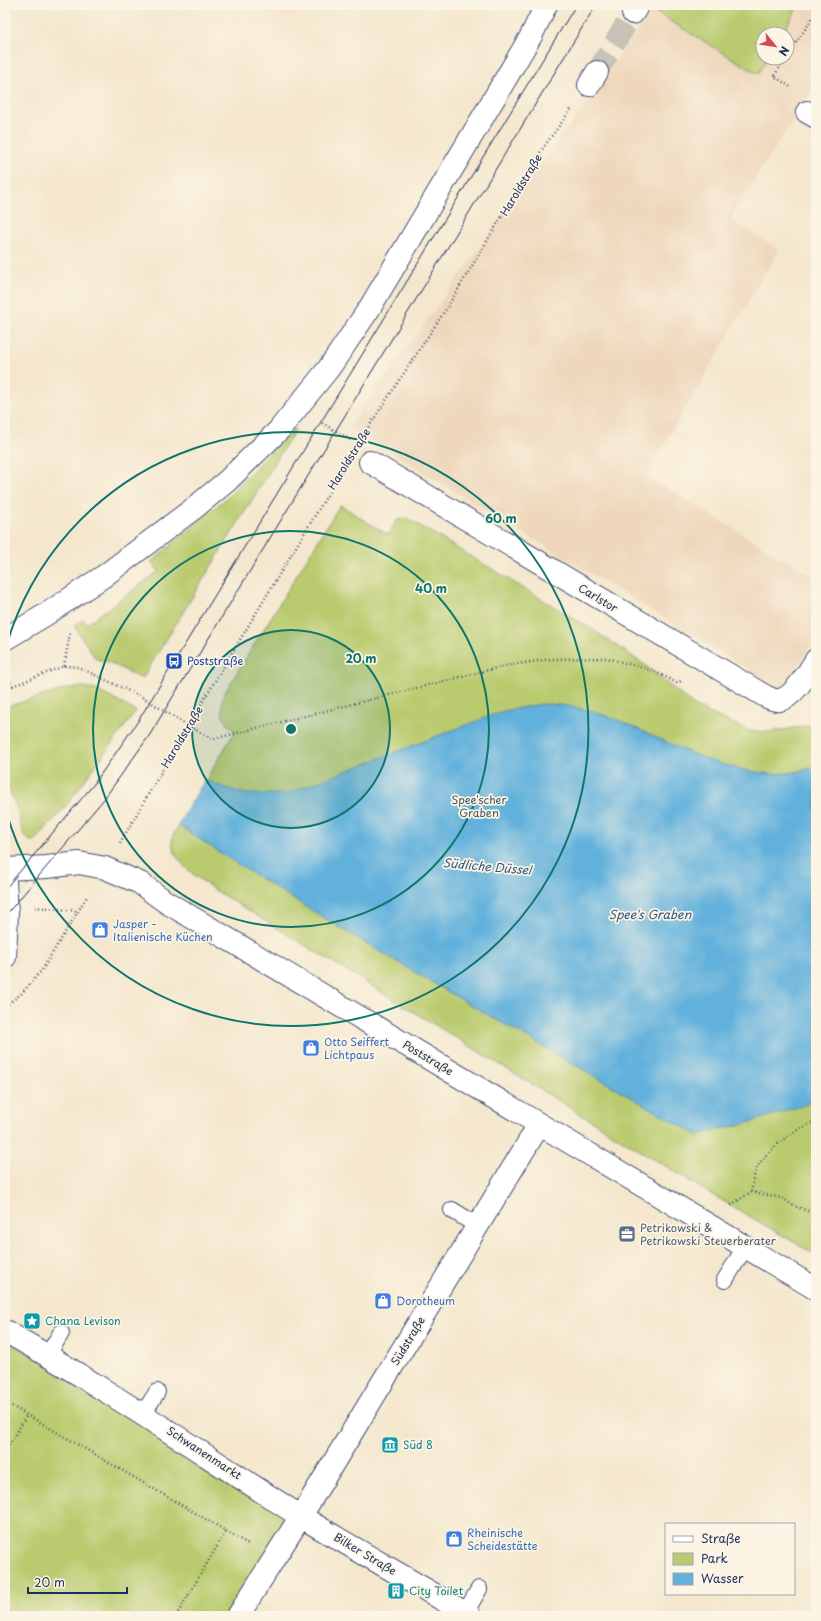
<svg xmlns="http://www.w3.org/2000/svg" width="821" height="1621" viewBox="0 0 821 1621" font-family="'Playpen Sans',sans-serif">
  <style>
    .built { fill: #eed7bb; fill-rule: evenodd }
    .green { fill: #b9cb6e; stroke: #6a7d66 }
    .water { fill: #62b1dc; stroke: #3e709d }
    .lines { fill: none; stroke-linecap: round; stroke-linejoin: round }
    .pedestrian-tunnel { stroke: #c9c2b7; stroke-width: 22; stroke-dasharray: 22 11; stroke-linecap: butt }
    .service-casing { stroke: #3c4b6f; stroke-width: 18 }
    .pedestrian-casing { stroke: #3c4b6f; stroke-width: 24 }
    .minor-casing { stroke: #3c4b6f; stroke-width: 24 }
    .tertiary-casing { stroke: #3c4b6f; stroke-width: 24 }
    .secondary-casing { stroke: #3c4b6f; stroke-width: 24 }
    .path { stroke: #3c4b6f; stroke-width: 2.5; stroke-dasharray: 1 3; stroke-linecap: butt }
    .service { stroke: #fff; stroke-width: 16 }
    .pedestrian { stroke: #fff; stroke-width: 22 }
    .minor { stroke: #fff; stroke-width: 22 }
    .tertiary { stroke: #fff; stroke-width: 22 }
    .secondary { stroke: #fff; stroke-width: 22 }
    .tram { stroke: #1b2f5e; stroke-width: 1 }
    .ring { fill: none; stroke: #0f766e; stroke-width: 2 }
    .labels { text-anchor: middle; stroke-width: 3.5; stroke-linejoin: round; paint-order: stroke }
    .street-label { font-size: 11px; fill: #1b2f5e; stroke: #fcf5e5 }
    .transit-label { font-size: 11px; fill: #164399; stroke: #fcf5e5; text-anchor: start }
    .park-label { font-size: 11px; fill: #425662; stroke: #fcf5e5 }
    .shop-label { font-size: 11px; fill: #366cbe; stroke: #fcf5e5; text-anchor: start }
    .service-label { font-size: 11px; fill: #4e5e75; stroke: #fcf5e5; text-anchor: start }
    .culture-label { font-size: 11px; fill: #0d838f; stroke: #fcf5e5; text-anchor: start }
    .water-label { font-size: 12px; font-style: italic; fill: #305684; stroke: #fcf5e5 }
    .centre { fill: #0f766e; stroke: #fcf5e5; stroke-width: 2 }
    .ring-label { font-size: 12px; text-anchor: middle; font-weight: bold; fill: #0f766e; stroke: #fcf5e5; stroke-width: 3.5; stroke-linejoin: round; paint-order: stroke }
  </style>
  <rect width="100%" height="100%" fill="#fcf5e5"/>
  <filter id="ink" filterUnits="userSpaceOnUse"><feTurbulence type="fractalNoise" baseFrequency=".025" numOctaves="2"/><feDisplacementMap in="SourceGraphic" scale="8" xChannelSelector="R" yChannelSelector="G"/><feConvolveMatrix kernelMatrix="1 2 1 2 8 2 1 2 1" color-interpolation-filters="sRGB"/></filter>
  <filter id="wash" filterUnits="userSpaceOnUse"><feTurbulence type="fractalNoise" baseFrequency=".012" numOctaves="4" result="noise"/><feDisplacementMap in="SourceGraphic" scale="16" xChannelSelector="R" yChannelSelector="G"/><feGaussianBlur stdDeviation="0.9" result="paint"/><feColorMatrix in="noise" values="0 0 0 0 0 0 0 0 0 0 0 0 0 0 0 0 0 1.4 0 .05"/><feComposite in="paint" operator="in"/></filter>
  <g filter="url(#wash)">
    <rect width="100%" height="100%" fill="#f4e7cd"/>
    <!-- built -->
    <path class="built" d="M 654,5 L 816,5 L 816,84 L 730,219 L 779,250 L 646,475 L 816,579 L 816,639 L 781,689 L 349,427 L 597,88 ZM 763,34 L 787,34 L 787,58 L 763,58 Z"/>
    <!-- green -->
    <path class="green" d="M 661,5 L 799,5 L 782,34 L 763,34 L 763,58 L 768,58 L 758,74 L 657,13 Z
      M 292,428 L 295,430 L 142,679 L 109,662 L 96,659 L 74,626 L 83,619 L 87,624 L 159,571 L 151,562 L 230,495 Z
      M 340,505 L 388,535 L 397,520 L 407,518 L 593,630 L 645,665 L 694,706 L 749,731 L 771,732 L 812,725 L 812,722 L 816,720 L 816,1255 L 711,1194 L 218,892 C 201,880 166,859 173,835 L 235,731 C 222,721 219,708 224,694 Z
      M 85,687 L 96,690 L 136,711 L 65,807 L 33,843 L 24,836 L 16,806 L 5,780 L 5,707 L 69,688 Z
      M 5,1340 L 304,1509 L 237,1616 L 5,1616 Z"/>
    <!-- water -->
    <path class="water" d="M 541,704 C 568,704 595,711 620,721 C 677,745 753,792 816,766 L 816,1101 L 751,1122 L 701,1134 L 699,1136 C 524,1035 346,937 178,825 L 205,780 L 226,788 L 246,794 L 286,794 L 503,711 Z"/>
  </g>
  <g filter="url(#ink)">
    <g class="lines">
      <!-- pedestrian-tunnel -->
      <path class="pedestrian-tunnel" d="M 597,72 L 633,13"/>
      <!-- service casing -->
      <g class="service-casing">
        <path id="service" d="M 452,1210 L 478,1226
          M 725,1280 L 745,1247
          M 48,1355 L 61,1333
          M 143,1414 L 157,1392
          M 465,1613 L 479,1589"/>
      </g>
      <!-- pedestrian casing -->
      <g class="pedestrian-casing">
        <path id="pedestrian" d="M 633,13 L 638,5
          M 589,85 L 597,72"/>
      </g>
      <!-- minor casing -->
      <g class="minor-casing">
        <path id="minor" d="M 807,112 L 816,117
          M 370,462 L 765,696 C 769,698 775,701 780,700 C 794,697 809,671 816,660
          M 5,869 L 47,867 L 79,863 L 105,868 L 140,883 L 166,902 L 816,1289
          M 5,1331 C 106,1388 202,1454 300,1516 C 356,1550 414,1582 470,1616
          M 238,1616 L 301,1516 L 539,1125"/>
      </g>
      <!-- tertiary casing -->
      <g class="tertiary-casing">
        <path id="tertiary" d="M 5,639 L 45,615 L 104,576 L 193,509 L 227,481 L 279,430 L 329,368 L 369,309 L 531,36 L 546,5"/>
      </g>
      <!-- secondary casing -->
      <g class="secondary-casing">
        <path id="secondary" d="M 5,881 L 7,913 L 5,957"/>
      </g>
      <!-- path -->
      <path class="path" d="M 787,56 L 816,13
        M 786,58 L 774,76 L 792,88
        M 322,423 L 352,441
        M 364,434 L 448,306 L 541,151 L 572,108
        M 64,666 L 70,633
        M 5,676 L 13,686
        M 5,689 L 64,666 L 78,667 L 144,698 L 188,726 L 213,739 L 509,665 L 552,659 L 607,658 L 654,671 L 677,683 L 683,680
        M 120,843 L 188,726 L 343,469
        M 35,907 L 78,911
        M 5,1006 L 21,994 L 42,970 L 88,895
        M 751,1192 L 782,1198 L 794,1206 L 816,1214
        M 731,1205 L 751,1192 C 753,1185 753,1177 756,1170 C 765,1150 795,1129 816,1121
        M 5,1402 L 250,1545
        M 5,1452 L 27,1415
        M 176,1616 L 226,1531"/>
      <!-- service -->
      <use href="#service" class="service"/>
      <!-- pedestrian -->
      <use href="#pedestrian" class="pedestrian"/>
      <!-- minor -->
      <use href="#minor" class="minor"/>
      <!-- tertiary -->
      <use href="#tertiary" class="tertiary"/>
      <!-- secondary -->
      <use href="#secondary" class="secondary"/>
      <!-- tram -->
      <path class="tram" d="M 5,889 L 94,784 L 138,721 L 576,5
        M 5,916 L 104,799 L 149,736 L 596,5"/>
    </g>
  </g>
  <!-- distance rings -->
  <circle cx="291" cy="729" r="99" fill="#0f766e" fill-opacity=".12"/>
  <g class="ring">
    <circle cx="291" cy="729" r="99"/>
    <circle cx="291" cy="729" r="198"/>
    <path d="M6 647A297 297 0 1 1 6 811"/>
  </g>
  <!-- icons -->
  <defs>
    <g id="bus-square" transform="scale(0.9)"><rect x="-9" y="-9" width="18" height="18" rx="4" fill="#1a4fb4" stroke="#fcf5e5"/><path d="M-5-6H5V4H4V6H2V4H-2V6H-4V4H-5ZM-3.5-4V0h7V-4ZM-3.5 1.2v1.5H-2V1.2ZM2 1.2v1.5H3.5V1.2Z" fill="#fff"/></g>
    <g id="shop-square" transform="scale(0.9)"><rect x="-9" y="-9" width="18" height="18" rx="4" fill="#3f7fe0" stroke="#fcf5e5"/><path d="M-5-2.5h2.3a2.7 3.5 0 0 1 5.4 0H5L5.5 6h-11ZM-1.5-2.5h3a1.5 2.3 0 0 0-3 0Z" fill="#fff"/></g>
    <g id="office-square" transform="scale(0.9)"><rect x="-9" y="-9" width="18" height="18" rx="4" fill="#5c6f8a" stroke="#fcf5e5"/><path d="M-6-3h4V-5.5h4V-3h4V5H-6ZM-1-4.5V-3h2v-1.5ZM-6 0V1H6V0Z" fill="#fff"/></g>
    <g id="sight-square" transform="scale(0.9)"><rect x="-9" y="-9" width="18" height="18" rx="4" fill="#0f9aa8" stroke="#fcf5e5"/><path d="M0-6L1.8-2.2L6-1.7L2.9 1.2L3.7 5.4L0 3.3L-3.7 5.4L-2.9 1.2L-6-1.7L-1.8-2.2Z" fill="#fff"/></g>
    <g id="museum-square" transform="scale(0.9)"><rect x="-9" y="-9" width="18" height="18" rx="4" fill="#0f9aa8" stroke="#fcf5e5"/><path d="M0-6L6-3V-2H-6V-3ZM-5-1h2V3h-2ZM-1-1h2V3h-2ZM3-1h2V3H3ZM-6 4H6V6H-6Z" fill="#fff"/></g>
    <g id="building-square" transform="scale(0.9)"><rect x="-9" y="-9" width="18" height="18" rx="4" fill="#0f9aa8" stroke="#fcf5e5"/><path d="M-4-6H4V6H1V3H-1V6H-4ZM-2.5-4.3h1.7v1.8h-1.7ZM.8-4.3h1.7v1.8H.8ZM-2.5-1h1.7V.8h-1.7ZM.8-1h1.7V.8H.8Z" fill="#fff"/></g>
  </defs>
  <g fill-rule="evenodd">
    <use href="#bus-square" x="174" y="661"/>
    <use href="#shop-square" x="100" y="930"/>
    <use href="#shop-square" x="311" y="1048"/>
    <use href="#office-square" x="627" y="1234"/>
    <use href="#shop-square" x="383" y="1301"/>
    <use href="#sight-square" x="32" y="1321"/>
    <use href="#museum-square" x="390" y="1445"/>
    <use href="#shop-square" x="454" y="1539"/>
    <use href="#building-square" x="396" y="1591"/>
  </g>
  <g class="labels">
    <!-- street labels -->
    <g class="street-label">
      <text transform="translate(521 185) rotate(-59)" y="4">Haroldstraße</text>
      <text transform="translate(349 459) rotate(-58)" y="4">Haroldstraße</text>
      <text transform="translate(598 598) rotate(31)" y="4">Carlstor</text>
      <text transform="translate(182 737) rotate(-59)" y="4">Haroldstraße</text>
      <text transform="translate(428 1058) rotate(31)" y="4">Poststraße</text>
      <text transform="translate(408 1341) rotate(-59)" y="4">Südstraße</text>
      <text transform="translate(204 1453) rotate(33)" y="4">Schwanenmarkt</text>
      <text transform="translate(365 1554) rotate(31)" y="4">Bilker Straße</text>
    </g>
    <!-- transit labels -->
    <g class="transit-label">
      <text x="187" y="665">Poststraße</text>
    </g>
    <!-- park labels -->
    <g class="park-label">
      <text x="479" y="804">Spee'scher<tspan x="479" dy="13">Graben</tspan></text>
    </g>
    <!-- shop labels -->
    <g class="shop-label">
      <text x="113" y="928">Jasper -<tspan x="113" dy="13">Italienische Küchen</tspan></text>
      <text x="324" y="1046">Otto Seiffert<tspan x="324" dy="13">Lichtpaus</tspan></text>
      <text x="396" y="1305">Dorotheum</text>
      <text x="467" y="1537">Rheinische<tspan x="467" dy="13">Scheidestätte</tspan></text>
    </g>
    <!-- service labels -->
    <g class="service-label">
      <text x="640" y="1232">Petrikowski &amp;<tspan x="640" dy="13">Petrikowski Steuerberater</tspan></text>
    </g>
    <!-- culture labels -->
    <g class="culture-label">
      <text x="45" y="1325">Chana Levison</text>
      <text x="403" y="1449">Süd 8</text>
      <text x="409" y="1595">City Toilet</text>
    </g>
    <!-- water labels -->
    <g class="water-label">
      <text transform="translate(487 867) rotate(5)" y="4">Südliche Düssel</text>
      <text x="650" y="919">Spee's Graben</text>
    </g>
  </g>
  <circle cx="291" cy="729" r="6" class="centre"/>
  <g class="ring-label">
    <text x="501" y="523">60 m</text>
    <text x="431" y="593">40 m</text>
    <text x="361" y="663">20 m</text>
  </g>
  <!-- margin -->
  <rect width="821" height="1621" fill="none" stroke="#fcf5e5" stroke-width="20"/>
  <!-- legend -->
  <rect x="665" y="1523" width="130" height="72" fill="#fcf5e5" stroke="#a2a6af"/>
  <rect x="673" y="1536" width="20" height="6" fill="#ffffff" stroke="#a2a6af"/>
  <text x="701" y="1543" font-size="12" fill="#1b2f5e">Straße</text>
  <rect x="673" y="1553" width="20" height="12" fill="#b9cb6e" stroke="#a2a6af"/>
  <text x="701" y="1563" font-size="12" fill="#1b2f5e">Park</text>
  <rect x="673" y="1573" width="20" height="12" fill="#62b1dc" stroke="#a2a6af"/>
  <text x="701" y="1583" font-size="12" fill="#1b2f5e">Wasser</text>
  <!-- north arrow -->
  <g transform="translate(775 46) rotate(120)"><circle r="19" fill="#fcf5e5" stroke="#a2a6af"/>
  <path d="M0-3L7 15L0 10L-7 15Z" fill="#d1495b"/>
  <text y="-6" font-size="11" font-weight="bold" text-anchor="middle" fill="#1b2f5e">N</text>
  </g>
  <!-- scale -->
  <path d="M28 1587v6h99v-6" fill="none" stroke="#1b2f5e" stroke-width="2"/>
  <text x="34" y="1587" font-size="12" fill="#1b2f5e" stroke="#fcf5e5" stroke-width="3" paint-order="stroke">20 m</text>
</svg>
